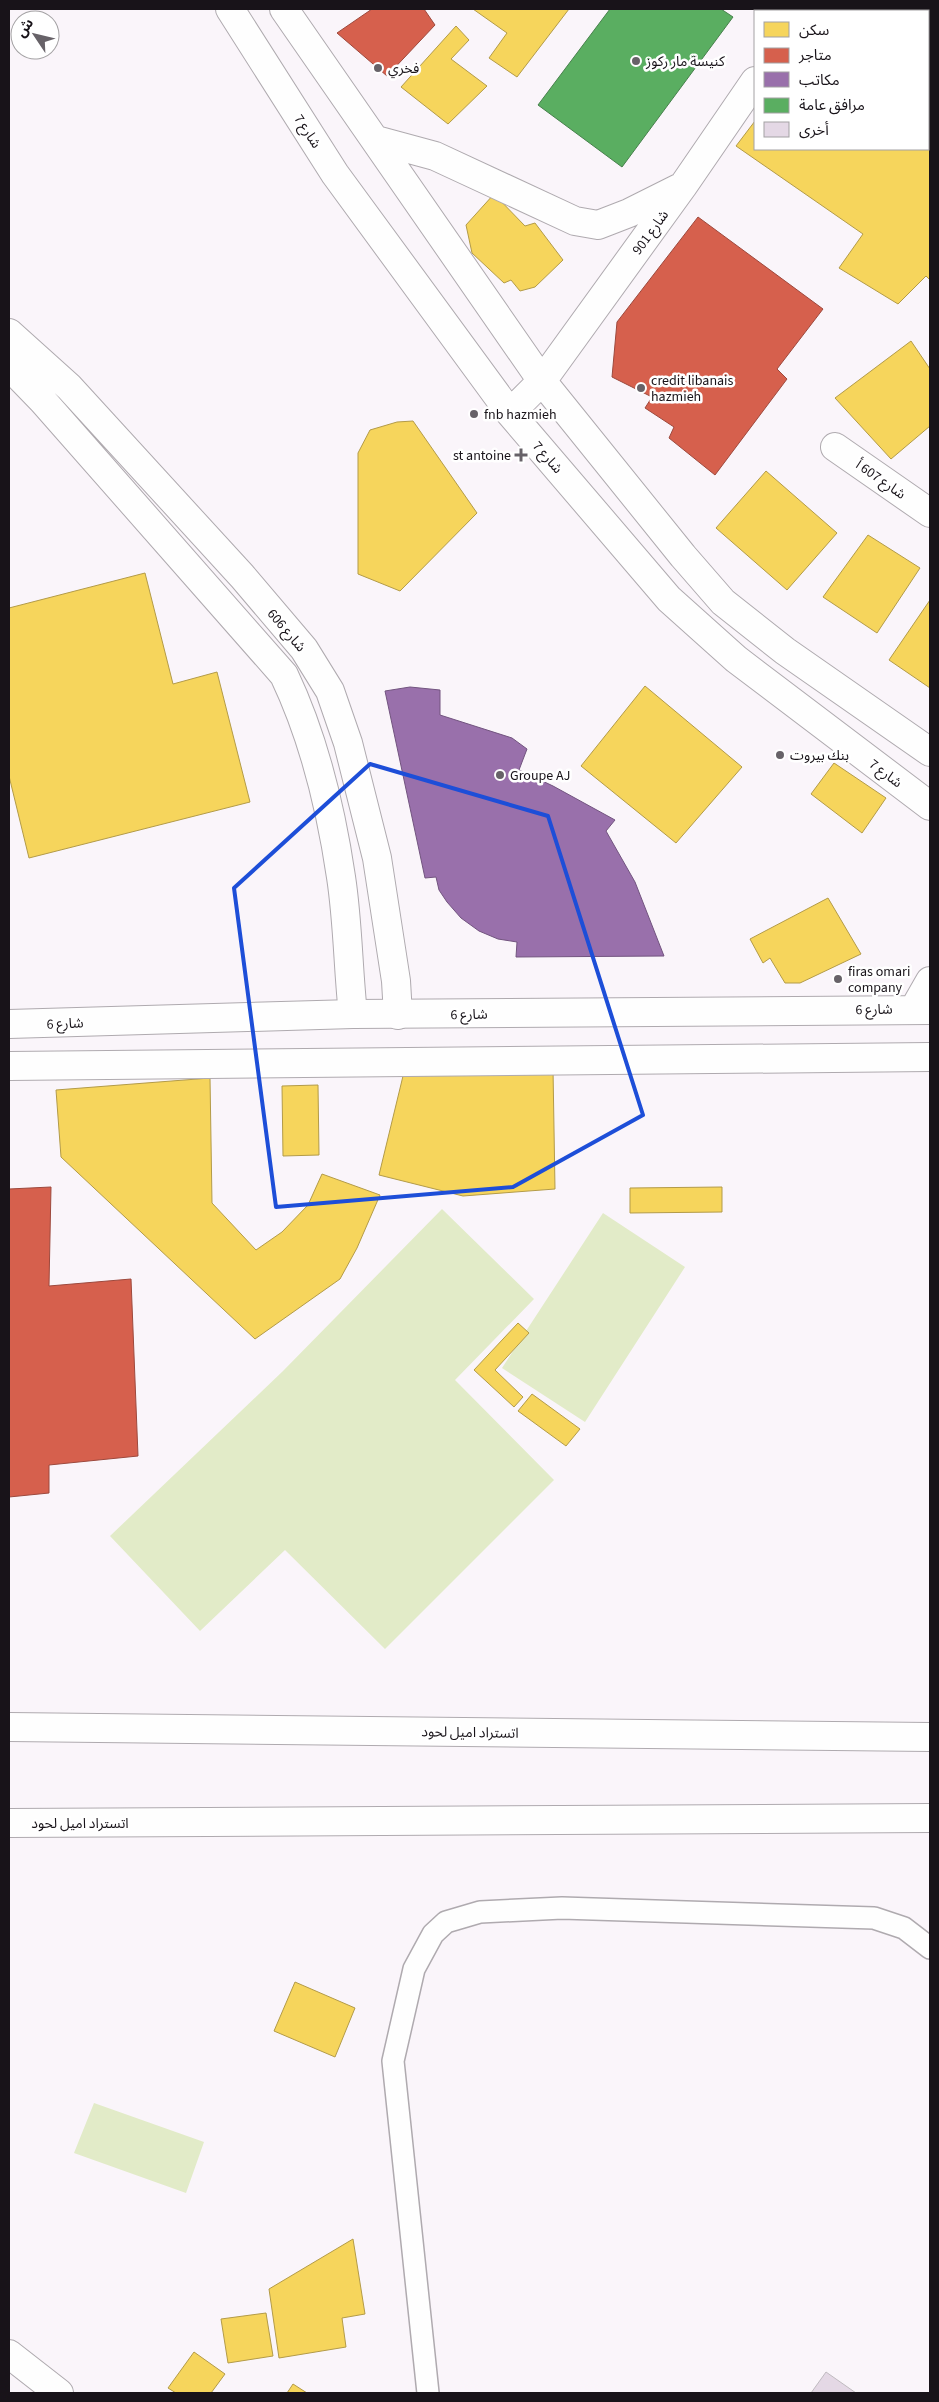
<svg xmlns="http://www.w3.org/2000/svg" width="939" height="2402" viewBox="0 0 939 2402" font-family="'Source Sans 3','Noto Sans Arabic',sans-serif">
  <style>
    .green { fill: #e2ebc8 }
    .homes { fill: #f6d55c; stroke: #b39b48 }
    .shops { fill: #d6604d; stroke: #9d493d }
    .offices { fill: #9970ab; stroke: #72547f }
    .public { fill: #5aae61; stroke: #46804b }
    .building { fill: #e4d8e5; stroke: #c0bbc0 }
    .lines { fill: none; stroke-linecap: round; stroke-linejoin: round }
    .lane-casing { stroke: #afaaaf; stroke-width: 24 }
    .street-casing { stroke: #afaaaf; stroke-width: 30 }
    .secondary-casing { stroke: #afaaaf; stroke-width: 30 }
    .highway-casing { stroke: #afaaaf; stroke-width: 30 }
    .lane { stroke: #fefefe; stroke-width: 21 }
    .street { stroke: #fefefe; stroke-width: 28 }
    .secondary { stroke: #fefefe; stroke-width: 28 }
    .highway { stroke: #fefefe; stroke-width: 28 }
    .marked { fill: none; stroke: #1d4ed8; stroke-width: 4; stroke-linejoin: round }
    .poi-dot { fill: #676268; stroke: #fff; stroke-width: 2 }
    .labels { text-anchor: middle; stroke-width: 5; stroke-linejoin: round; paint-order: stroke }
    .poi-label { font-size: 14px; fill: #181319; stroke: #fff; text-anchor: start }
    .street-label { font-size: 14px; fill: #181319; stroke: #fff }
  </style>
  <rect width="100%" height="100%" fill="#faf5fa"/>
  <!-- green -->
  <path class="green" d="M 442,1209 L 534,1299 L 455,1380 L 554,1480 L 385,1649 L 285,1550 L 200,1631 L 110,1536 L 283,1371 Z
    M 603,1213 L 685,1267 L 585,1422 L 502,1368 Z
    M 94,2103 L 204,2142 L 186,2193 L 74,2153 Z"/>
  <!-- homes -->
  <path class="homes" d="M 473,9 L 569,9 L 517,77 L 489,58 L 507,33 Z
    M 456,26 L 469,40 L 451,59 L 487,86 L 448,124 L 401,87 Z
    M 928,96 L 930,100 L 930,280 L 926,276 L 898,304 L 839,268 L 863,234 L 736,146 L 755,121 L 755,149 L 928,149 Z
    M 494,194 L 525,226 L 535,223 L 563,260 L 535,287 L 520,291 L 511,280 L 504,283 L 472,253 L 466,225 Z
    M 911,341 L 930,369 L 930,426 L 891,459 L 835,398 Z
    M 413,421 L 477,513 L 400,591 L 358,574 L 358,453 L 370,430 L 397,422 Z
    M 766,471 L 837,533 L 787,590 L 716,528 Z
    M 868,535 L 920,568 L 877,633 L 823,597 Z
    M 145,573 L 173,684 L 217,672 L 250,802 L 29,858 L 9,776 L 9,608 Z
    M 930,600 L 930,688 L 889,660 Z
    M 645,686 L 742,767 L 676,843 L 581,766 Z
    M 834,763 L 886,798 L 862,833 L 811,794 Z
    M 828,898 L 861,954 L 800,983 L 785,983 L 770,958 L 763,963 L 750,939 Z
    M 553,1069 L 555,1189 L 463,1196 L 379,1175 L 403,1076 Z
    M 210,1078 L 212,1203 L 256,1250 L 282,1232 L 308,1205 L 322,1174 L 380,1195 L 357,1248 L 340,1279 L 255,1339 L 61,1157 L 56,1090 Z
    M 318,1085 L 319,1155 L 283,1156 L 282,1086 Z
    M 722,1187 L 722,1212 L 630,1213 L 630,1188 Z
    M 518,1323 L 529,1333 L 495,1370 L 523,1397 L 514,1407 L 474,1370 Z
    M 532,1394 L 580,1429 L 566,1446 L 518,1411 Z
    M 295,1982 L 355,2008 L 335,2057 L 274,2031 Z
    M 353,2239 L 365,2314 L 342,2318 L 346,2347 L 279,2358 L 269,2289 Z
    M 266,2313 L 273,2356 L 228,2363 L 221,2319 Z
    M 194,2352 L 225,2374 L 211,2393 L 176,2393 L 168,2388 Z
    M 293,2384 L 307,2393 L 287,2393 Z"/>
  <!-- shops -->
  <path class="shops" d="M 372,9 L 424,9 L 435,25 L 387,76 L 337,33 Z
    M 698,217 L 823,309 L 777,369 L 787,379 L 715,475 L 669,438 L 674,427 L 645,408 L 652,397 L 612,377 L 617,322 Z
    M 51,1187 L 49,1286 L 131,1279 L 138,1456 L 49,1465 L 49,1493 L 9,1497 L 9,1189 Z"/>
  <!-- offices -->
  <path class="offices" d="M 410,687 L 440,690 L 440,715 L 512,738 L 527,749 L 519,770 L 553,786 L 615,820 L 606,831 L 635,882 L 664,956 L 516,957 L 517,942 L 498,939 L 479,931 L 461,918 L 447,902 L 439,890 L 436,877 L 425,878 L 385,691 Z"/>
  <!-- public -->
  <path class="public" d="M 610,9 L 721,9 L 733,17 L 622,167 L 538,105 Z"/>
  <!-- building -->
  <path class="building" d="M 826,2372 L 856,2393 L 811,2393 Z"/>
  <g class="lines">
    <!-- lane casing -->
    <g class="lane-casing">
      <path id="lane" d="M 428,2393 L 393,2061 L 414,1969 L 433,1934 L 446,1922 L 480,1912 L 562,1908 L 874,1918 L 904,1928 L 930,1948"/>
    </g>
    <!-- street casing -->
    <g class="street-casing">
      <path id="street" d="M 9,333 L 69,387 L 242,576 L 304,649 L 330,691 L 348,743 L 377,858 L 396,981 L 398,1015
        M 9,366 L 43,401 L 284,675 C 314,738 331,809 341,877 C 348,922 348,969 353,1014
        M 835,447 L 930,513
        M 9,2354 L 59,2393"/>
    </g>
    <!-- secondary casing -->
    <g class="secondary-casing">
      <path id="secondary" d="M 230,9 L 335,174 L 510,413 L 669,599 L 736,659 L 930,806
        M 284,9 L 542,381 L 683,556 L 723,602 L 785,651 L 930,752
        M 824,11 L 828,9
        M 376,140 L 435,156 L 575,221 L 598,225 L 629,213 L 679,188
        M 510,413 L 542,381 L 683,186 L 755,81
        M 914,1009 L 930,981
        M 9,1024 L 353,1014 L 930,1010
        M 9,1066 L 930,1057"/>
    </g>
    <!-- highway casing -->
    <g class="highway-casing">
      <path id="highway" d="M 9,1727 L 930,1737
        M 9,1823 L 930,1818"/>
    </g>
    <!-- lane -->
    <use href="#lane" class="lane"/>
    <!-- street -->
    <use href="#street" class="street"/>
    <!-- secondary -->
    <use href="#secondary" class="secondary"/>
    <!-- highway -->
    <use href="#highway" class="highway"/>
  </g>
  <!-- marked area -->
  <path class="marked" d="M 370,764 L 548,816 L 643,1115 L 513,1187 L 276,1207 L 234,888 Z"/>
  <!-- markers -->
  <g class="poi-dot">
    <circle cx="636" cy="61" r="5"/>
    <circle cx="378" cy="68" r="5"/>
    <circle cx="641" cy="388" r="5"/>
    <circle cx="474" cy="414" r="5"/>
    <path d="M518.5 447.5h5v5h5v5h-5v5h-5v-5h-5v-5h5z"/>
    <circle cx="780" cy="755" r="5"/>
    <circle cx="500" cy="775" r="5"/>
    <circle cx="838" cy="979" r="5"/>
  </g>
  <g class="labels">
    <!-- poi labels -->
    <g class="poi-label">
      <text x="646" y="66">كنيسة مار ركوز</text>
      <text x="388" y="73">فخري</text>
      <text x="651" y="385">credit libanais<tspan x="651" dy="16">hazmieh</tspan></text>
      <text x="484" y="419">fnb hazmieh</text>
      <text x="511" y="460" text-anchor="end">st antoine</text>
      <text x="790" y="760">بنك بيروت</text>
      <text x="510" y="780">Groupe AJ</text>
      <text x="848" y="976">firas omari<tspan x="848" dy="16">company</tspan></text>
    </g>
    <!-- street labels -->
    <g class="street-label">
      <text transform="translate(308 131) rotate(57)" y="5">شارع 7</text>
      <text transform="translate(650 232) rotate(-54)" y="5">شارع 901</text>
      <text transform="translate(548 457) rotate(49)" y="5">شارع 7</text>
      <text transform="translate(881 479) rotate(35)" y="5">شارع 607 أ</text>
      <text transform="translate(287 630) rotate(50)" y="5">شارع 606</text>
      <text transform="translate(886 773) rotate(37)" y="5">شارع 7</text>
      <text transform="translate(874 1009) rotate(-1)" y="5">شارع 6</text>
      <text transform="translate(469 1014) rotate(-1)" y="5">شارع 6</text>
      <text transform="translate(65 1023) rotate(-2)" y="5">شارع 6</text>
      <text transform="translate(470 1732) rotate(1)" y="5">اتستراد اميل لحود</text>
      <text x="80" y="1828">اتستراد اميل لحود</text>
    </g>
  </g>
  <!-- border -->
  <rect width="939" height="2402" fill="none" stroke="#181319" stroke-width="20"/>
  <!-- legend -->
  <rect x="754" y="10" width="175" height="140" fill="#ffffff" stroke="#a3a1a3"/>
  <rect x="764" y="22" width="25" height="15" fill="#f6d55c" stroke="#a3a1a3"/>
  <text x="799" y="35" font-size="15" fill="#181319">سكن</text>
  <rect x="764" y="48" width="25" height="15" fill="#d6604d" stroke="#a3a1a3"/>
  <text x="799" y="60" font-size="15" fill="#181319">متاجر</text>
  <rect x="764" y="72" width="25" height="15" fill="#9970ab" stroke="#a3a1a3"/>
  <text x="799" y="85" font-size="15" fill="#181319">مكاتب</text>
  <rect x="764" y="98" width="25" height="15" fill="#5aae61" stroke="#a3a1a3"/>
  <text x="799" y="110" font-size="15" fill="#181319">مرافق عامة</text>
  <rect x="764" y="122" width="25" height="15" fill="#e4d8e5" stroke="#a3a1a3"/>
  <text x="799" y="135" font-size="15" fill="#181319">أخرى</text>
  <!-- north arrow -->
  <g transform="translate(35 35) rotate(305)"><circle r="24" fill="#ffffff" stroke="#a3a1a3"/>
  <path d="M0-4L9 19L0 12L-9 19Z" fill="#676268"/>
  <text y="-8" font-size="14" font-weight="bold" text-anchor="middle" fill="#181319">ش</text>
  </g>
</svg>
